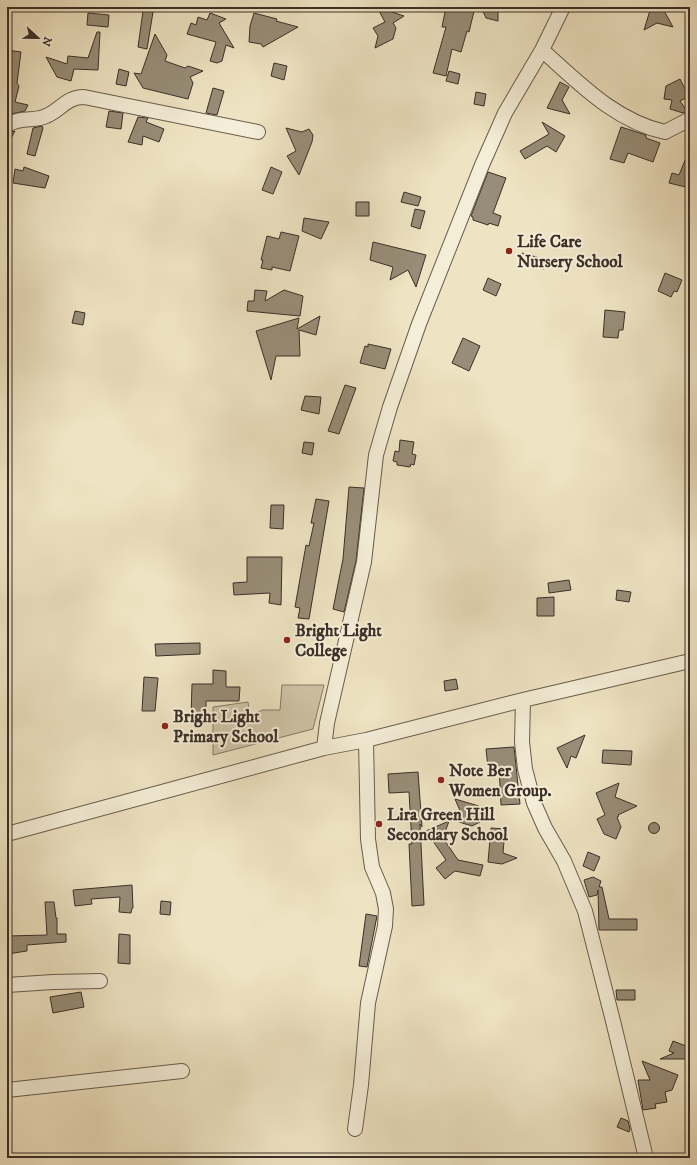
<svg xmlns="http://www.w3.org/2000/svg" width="697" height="1165" viewBox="0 0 697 1165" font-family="'IM FELL DW Pica',serif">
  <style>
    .green { fill: #d0c5a8; stroke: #867a68 }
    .building { fill: #988d78; stroke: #3b3028 }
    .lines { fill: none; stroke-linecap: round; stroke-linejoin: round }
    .minor-casing { stroke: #685d4e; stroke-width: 16 }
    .minor { stroke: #f4edd7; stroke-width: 14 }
    .poi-dot { fill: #8f2418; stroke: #f4edd7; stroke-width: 1.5 }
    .labels { text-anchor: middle; stroke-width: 4; stroke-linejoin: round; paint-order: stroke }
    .poi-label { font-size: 17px; font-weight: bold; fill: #3b3028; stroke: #f4edd7; text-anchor: start }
  </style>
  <rect width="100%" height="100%" fill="#eee3c2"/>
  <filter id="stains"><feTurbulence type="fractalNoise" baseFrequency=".005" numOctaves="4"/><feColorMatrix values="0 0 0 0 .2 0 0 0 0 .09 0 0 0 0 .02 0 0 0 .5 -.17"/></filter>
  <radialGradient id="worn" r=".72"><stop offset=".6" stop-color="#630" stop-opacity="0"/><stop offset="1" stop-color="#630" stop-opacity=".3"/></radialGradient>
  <!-- green -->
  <path class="green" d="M 282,685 L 324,685 L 313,729 L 213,755 L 213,707 L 248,702 L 250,716 L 263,710 L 280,710 Z"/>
  <!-- building -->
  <path class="building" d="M 377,7 L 404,16 L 393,23 L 396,28 L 393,39 L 375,48 L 378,36 L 373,28 L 385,22 Z
    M 446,7 L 475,7 L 469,32 L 467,31 L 461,52 L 452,49 L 446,76 L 433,73 L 446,27 L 442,27 Z
    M 481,7 L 498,7 L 498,21 L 486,18 Z
    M 651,7 L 662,7 L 673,27 L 657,23 L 644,30 Z
    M 143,11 L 153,12 L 147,49 L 138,47 Z
    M 88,13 L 109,15 L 108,27 L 87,25 Z
    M 210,13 L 226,19 L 219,23 L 234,48 L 226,45 L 222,61 L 217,63 L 210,61 L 216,42 L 187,34 L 191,23 L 196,25 L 198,17 L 207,20 Z
    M 254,13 L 277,19 L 276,21 L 298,27 L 263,47 L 261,44 L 249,42 L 250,26 Z
    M 97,32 L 100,32 L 98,70 L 74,69 L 71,81 L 57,77 L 46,57 L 67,64 L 68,56 L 88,58 Z
    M 155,34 L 167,55 L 165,61 L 185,68 L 188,66 L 203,71 L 190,77 L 193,83 L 188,99 L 143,88 L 134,73 L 141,74 Z
    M 7,50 L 21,52 L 17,83 L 19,86 L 15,102 L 28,105 L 25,111 L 7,115 L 10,101 L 12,101 L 7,90 Z
    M 274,63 L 287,66 L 284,80 L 271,76 Z
    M 119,69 L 129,72 L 126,86 L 116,84 Z
    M 449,71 L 460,74 L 458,84 L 446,81 Z
    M 680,79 L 685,89 L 690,90 L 690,96 L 680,101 L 687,111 L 683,113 L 670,109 L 672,100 L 664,99 L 666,86 Z
    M 560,82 L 569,87 L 562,100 L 570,114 L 547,108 Z
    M 213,88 L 224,91 L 217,115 L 206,113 Z
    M 476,92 L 486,94 L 484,106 L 474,104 Z
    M 109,111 L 123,113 L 121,129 L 106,127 Z
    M 138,117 L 148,118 L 146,122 L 164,129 L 159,142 L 143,136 L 142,145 L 128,142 Z
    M 542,122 L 565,136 L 556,152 L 547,146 L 525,159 L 520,151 L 549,134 Z
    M 42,126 L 43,128 L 35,156 L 27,154 L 33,128 Z
    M 621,127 L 646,135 L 646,138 L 660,143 L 653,162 L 628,153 L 624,163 L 610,159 Z
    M 286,128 L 302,132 L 309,129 L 313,135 L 312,142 L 299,175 L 287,156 L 296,151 Z
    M 15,131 L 7,146 L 7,133 Z
    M 690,148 L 690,188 L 669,183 L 672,173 L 679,175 Z
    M 24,167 L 49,176 L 45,188 L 13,183 L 15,169 L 23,171 Z
    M 271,167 L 282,172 L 273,194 L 262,190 Z
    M 488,172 L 506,178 L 493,213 L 501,216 L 498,226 L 489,223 L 488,225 L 473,220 L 473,217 L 471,216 Z
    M 404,192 L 421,197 L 418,206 L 401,202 Z
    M 356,202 L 369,202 L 369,216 L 356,216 Z
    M 415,209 L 425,211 L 420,229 L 411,226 Z
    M 304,218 L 329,222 L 321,239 L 302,231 Z
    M 281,232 L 299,236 L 290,271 L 272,267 L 272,270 L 261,268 L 263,260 L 261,260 L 267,236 L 279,239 Z
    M 373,242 L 426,255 L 416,287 L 408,270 L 390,280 L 393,267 L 370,260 Z
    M 522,253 L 547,260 L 544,269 L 519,263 Z
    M 665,273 L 682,280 L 677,292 L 674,291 L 671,297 L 658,291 Z
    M 488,278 L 501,284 L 496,296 L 483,290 Z
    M 255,290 L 267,291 L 265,301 L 284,290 L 303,296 L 300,316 L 247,311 L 248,301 L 254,301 Z
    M 605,310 L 625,312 L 623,330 L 619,330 L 618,338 L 603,337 Z
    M 75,311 L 85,313 L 83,325 L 72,323 Z
    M 320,316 L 316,335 L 299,330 L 300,356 L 276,356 L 271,380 L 256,331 L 299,318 L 297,329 Z
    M 463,338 L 480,346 L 469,371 L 452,363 Z
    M 368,344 L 391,349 L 385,369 L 360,363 L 365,346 L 368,347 Z
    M 345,385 L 356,388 L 339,434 L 328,431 Z
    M 305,396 L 321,397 L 319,414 L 301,410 Z
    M 400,440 L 414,442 L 412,454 L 416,455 L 414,465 L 411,464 L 410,467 L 397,465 L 397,462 L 393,461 L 395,451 L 399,452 Z
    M 304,442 L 314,443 L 312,455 L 302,453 Z
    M 349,487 L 364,488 L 356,561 L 344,612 L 333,609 L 343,559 Z
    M 316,499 L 329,501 L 309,619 L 298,618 L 300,608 L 295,607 L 306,545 L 309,546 L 314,523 L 311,523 Z
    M 271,505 L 284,505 L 283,529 L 270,528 Z
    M 247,557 L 282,557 L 281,605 L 269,603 L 270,593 L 234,595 L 233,583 L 247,582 Z
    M 569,580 L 571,590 L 549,593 L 548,583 Z
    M 617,590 L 631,592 L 629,602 L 616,600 Z
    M 554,597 L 554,616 L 537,616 L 537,598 Z
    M 200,643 L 200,654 L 156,656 L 155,644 Z
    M 213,670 L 226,671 L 226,687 L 240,687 L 239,701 L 206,701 L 206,719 L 191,718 L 192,684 L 213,684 Z
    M 144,677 L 158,678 L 155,711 L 142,711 Z
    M 456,679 L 458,689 L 445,691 L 444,681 Z
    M 585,735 L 576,758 L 571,756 L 567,768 L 557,748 Z
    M 514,747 L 520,804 L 501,805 L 499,766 L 488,767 L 486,749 Z
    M 603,750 L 632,751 L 631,765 L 602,763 Z
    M 418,772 L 422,827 L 420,824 L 424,905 L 412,906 L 409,844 L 412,844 L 409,792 L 389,793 L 388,774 Z
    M 619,783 L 615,797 L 637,806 L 618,815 L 619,816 L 617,817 L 621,827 L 616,839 L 604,834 L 597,819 L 605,815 L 596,793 Z
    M 455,799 L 479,806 L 478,811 L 481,811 L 480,822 L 472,826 L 459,822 L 461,813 Z
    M 449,821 L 443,838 L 458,860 L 483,865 L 480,876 L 455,871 L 445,879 L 436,868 L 446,860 L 426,831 Z
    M648.5 828a5.5 5.5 0 1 1 11 0a5.5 5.5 0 1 1-11 0Z
    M 491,828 L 505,829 L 503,853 L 517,858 L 502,864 L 488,862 Z
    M 588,852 L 600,857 L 594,871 L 583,866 Z
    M 593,877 L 601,881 L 599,887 L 602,887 L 609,919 L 637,919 L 637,930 L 599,930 L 598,890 L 597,895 L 589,897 L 584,880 Z
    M 132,885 L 133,908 L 132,908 L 131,913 L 119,912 L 120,897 L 91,899 L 92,904 L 75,906 L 73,890 Z
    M 161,901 L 171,902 L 170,915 L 160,914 Z
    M 45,902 L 54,902 L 56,918 L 57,918 L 57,934 L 66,934 L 66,942 L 27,945 L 27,951 L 7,954 L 7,936 L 47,935 Z
    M 366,914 L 377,916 L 367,967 L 359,966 Z
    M 119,934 L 130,935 L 130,964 L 118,963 Z
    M 616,990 L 635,990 L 635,1000 L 617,1000 Z
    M 81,992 L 84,1007 L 53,1013 L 50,997 Z
    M 673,1041 L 686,1046 L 690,1059 L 660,1059 L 674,1053 L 669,1051 Z
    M 642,1061 L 678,1075 L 672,1090 L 665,1092 L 667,1102 L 655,1104 L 656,1108 L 643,1110 L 638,1080 L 650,1080 Z
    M 621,1118 L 628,1121 L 630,1129 L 629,1132 L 617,1127 Z"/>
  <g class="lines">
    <!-- minor casing -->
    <g class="minor-casing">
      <path id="minor" d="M 542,50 C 579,83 615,121 665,132 L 690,119
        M 7,125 C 22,116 35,122 46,116 C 61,110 66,97 84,97 L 258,132
        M 523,700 L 522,742 L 525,769 L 534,803 L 545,828 L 564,861 L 585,911 L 613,1021 L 646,1158
        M 324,748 L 327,723 L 364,562 L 376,455 L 390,407 L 419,324 L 482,165 L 505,113 L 542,50 L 563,7
        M 7,834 L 324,748 L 366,740 L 523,700 L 690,661
        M 7,985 L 53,982 L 100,981
        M 7,1090 L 182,1071
        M 355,1129 L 361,1085 L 368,1003 L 385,926 L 386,909 L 383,893 L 372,867 L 368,839 L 366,740"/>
    </g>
    <!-- minor -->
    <use href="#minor" class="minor"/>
  </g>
  <!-- markers -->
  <g class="poi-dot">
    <circle cx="509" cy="251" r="4"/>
    <circle cx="287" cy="640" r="4"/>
    <circle cx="165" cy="726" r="4"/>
    <circle cx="441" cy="780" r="4"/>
    <circle cx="379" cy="824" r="4"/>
  </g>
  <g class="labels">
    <!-- poi labels -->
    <g class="poi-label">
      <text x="517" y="247">Life Care<tspan x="517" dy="20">Nursery School</tspan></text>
      <text x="295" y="636">Bright Light<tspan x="295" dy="20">College</tspan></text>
      <text x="173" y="722">Bright Light<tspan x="173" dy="20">Primary School</tspan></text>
      <text x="449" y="776">Note Ber<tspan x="449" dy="20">Women Group.</tspan></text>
      <text x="387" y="820">Lira Green Hill<tspan x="387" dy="20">Secondary School</tspan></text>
    </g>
  </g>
  <!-- margin -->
  <rect width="697" height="1165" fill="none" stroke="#eee3c2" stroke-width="24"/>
  <rect x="8" y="8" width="681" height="1149" fill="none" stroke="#3b3028" stroke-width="2"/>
  <rect x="12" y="12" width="673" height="1141" fill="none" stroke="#3b3028"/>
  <!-- north arrow -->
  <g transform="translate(38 38) rotate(112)" stroke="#f4edd7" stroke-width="3" paint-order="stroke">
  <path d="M0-3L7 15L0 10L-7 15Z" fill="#3b3028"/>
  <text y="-6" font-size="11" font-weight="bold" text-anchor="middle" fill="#3b3028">N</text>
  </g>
  <rect width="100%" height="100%" filter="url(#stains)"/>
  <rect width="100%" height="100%" fill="url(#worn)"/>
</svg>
